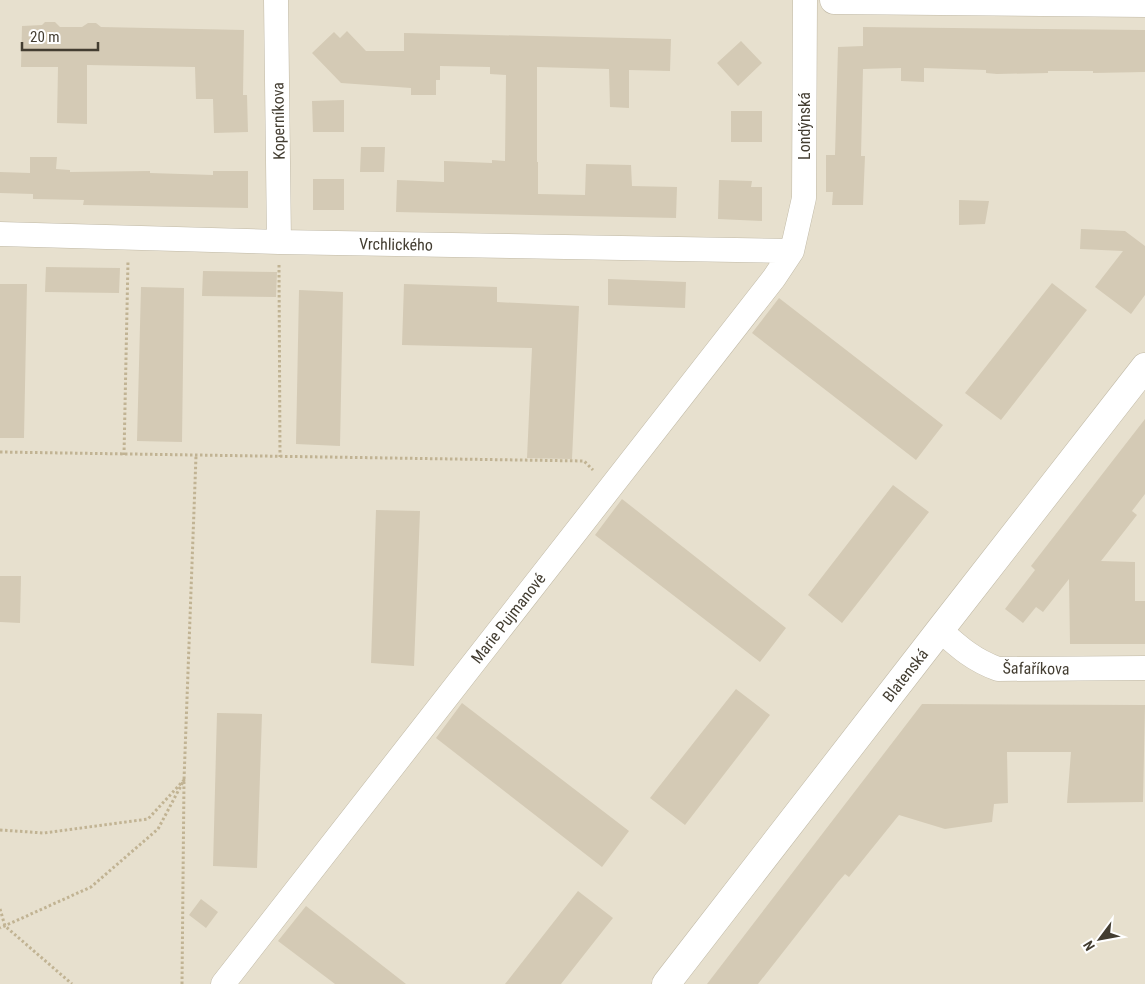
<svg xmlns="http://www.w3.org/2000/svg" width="1145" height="984" viewBox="0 0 1145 984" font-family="'Roboto Condensed',sans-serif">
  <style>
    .residential { fill: #e7e0ce }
    .building { fill: #d4cab5 }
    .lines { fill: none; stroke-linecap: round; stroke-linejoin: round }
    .minor-casing { stroke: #c0b9a6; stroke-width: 25 }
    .tertiary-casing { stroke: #c0b9a6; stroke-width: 29 }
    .path { stroke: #c1b393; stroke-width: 3; stroke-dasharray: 2.5 2.5; stroke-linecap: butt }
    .minor { stroke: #fff; stroke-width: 24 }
    .tertiary { stroke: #fff; stroke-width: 28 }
    .labels { text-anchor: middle; stroke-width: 4; stroke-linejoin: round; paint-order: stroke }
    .street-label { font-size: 16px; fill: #433d31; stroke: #fff }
  </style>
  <rect width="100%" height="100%" fill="#f2eee1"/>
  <!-- residential -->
  <path class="residential" d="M 0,0 L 1145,0 L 1145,984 L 0,984 Z"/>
  <!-- building -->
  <path class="building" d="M 45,22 L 55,22 L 60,27 L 82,27 L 88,23 L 96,23 L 101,27 L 244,30 L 243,95 L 247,95 L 248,132 L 214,133 L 213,99 L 196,99 L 195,67 L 87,65 L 87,124 L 57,123 L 58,67 L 21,67 L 22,26 L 42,25 Z
    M 863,27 L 1145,30 L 1145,72 L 1093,73 L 1093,71 L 1048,71 L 1048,73 L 997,74 L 986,73 L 986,70 L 924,68 L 924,82 L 901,81 L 901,68 L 863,69 L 861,156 L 865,156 L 863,205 L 832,205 L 833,192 L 826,192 L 826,155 L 835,155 L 838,47 L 863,46 Z
    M 347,31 L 366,51 L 404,51 L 404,33 L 671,39 L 670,71 L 629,70 L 629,108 L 610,107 L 609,69 L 537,67 L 537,162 L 538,162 L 538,194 L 585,195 L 586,164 L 631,165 L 632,186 L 677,187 L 676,218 L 396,212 L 397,180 L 444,182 L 444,161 L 492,163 L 492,160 L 505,161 L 506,75 L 490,74 L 490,67 L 440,66 L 440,80 L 436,80 L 436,95 L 411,95 L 411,88 L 341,83 L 312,53 L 334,32 L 340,38 Z
    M 741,41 L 762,63 L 738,86 L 717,63 Z
    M 344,100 L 344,132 L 313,132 L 312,101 Z
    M 731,111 L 762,111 L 762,142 L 731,142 Z
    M 361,147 L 385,147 L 384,172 L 360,172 Z
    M 30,157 L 57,157 L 56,169 L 70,170 L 70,172 L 150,171 L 150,173 L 213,175 L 213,171 L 248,171 L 248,208 L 83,205 L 84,200 L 33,199 L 33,194 L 0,193 L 0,172 L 30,173 Z
    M 313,179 L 344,179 L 344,210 L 313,210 Z
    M 719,180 L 752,181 L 751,187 L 762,187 L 762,221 L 718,219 Z
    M 959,200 L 989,201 L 985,224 L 959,225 Z
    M 1081,229 L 1125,231 L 1145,246 L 1145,295 L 1131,314 L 1095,287 L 1123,251 L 1080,249 Z
    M 46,267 L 120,268 L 119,293 L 45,292 Z
    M 203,271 L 277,272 L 276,297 L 202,296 Z
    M 608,279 L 686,282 L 685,308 L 608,305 Z
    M 1052,283 L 1087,310 L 1001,420 L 965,393 Z
    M 0,284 L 27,284 L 24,438 L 0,438 Z
    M 404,284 L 497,287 L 497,302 L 579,306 L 572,459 L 527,458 L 532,348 L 402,345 Z
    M 141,287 L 184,288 L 182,442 L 137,441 Z
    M 299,290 L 343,292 L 340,446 L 296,444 Z
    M 779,298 L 943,425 L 916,460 L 752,333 Z
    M 1145,419 L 1145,494 L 1132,511 L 1137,515 L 1101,561 L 1135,562 L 1135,601 L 1145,601 L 1145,644 L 1070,644 L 1069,579 L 1043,612 L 1036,607 L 1023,623 L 1005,609 L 1035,570 L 1031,566 Z
    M 893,485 L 929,512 L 842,623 L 808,595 Z
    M 622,499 L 786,628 L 760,662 L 595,535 Z
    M 376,510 L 420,511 L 414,666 L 371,663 Z
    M 0,576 L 21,576 L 20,623 L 0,622 Z
    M 736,689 L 770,715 L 685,825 L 650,798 Z
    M 462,703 L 629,831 L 602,867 L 436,738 Z
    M 922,704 L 1145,705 L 1143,802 L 1067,803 L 1071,752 L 1007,752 L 1008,803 L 994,804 L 992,822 L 945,829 L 899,815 L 849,877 L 845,874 L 838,882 L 758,984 L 707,984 Z
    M 217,713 L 262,714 L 257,868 L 213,866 Z
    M 578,891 L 613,918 L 561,984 L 505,984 Z
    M 201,899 L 218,912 L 206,928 L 189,915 Z
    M 306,906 L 360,948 L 406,984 L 335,984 L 278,941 Z"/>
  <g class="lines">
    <!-- minor casing -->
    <g class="minor-casing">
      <path id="minor" d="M 276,0 L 279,242
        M 0,234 L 279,242 L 792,251
        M 940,630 C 959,647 973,660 998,669 L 1145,668
        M 223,984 L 774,278 L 792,251 L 804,198 L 805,0"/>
    </g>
    <!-- tertiary casing -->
    <g class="tertiary-casing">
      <path id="tertiary" d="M 834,0 L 1145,3
        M 666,984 L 940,630 L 1145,367"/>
    </g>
    <!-- path -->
    <path class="path" d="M 279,265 L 280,457
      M 0,452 L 584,461 L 593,470
      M 124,455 L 128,261
      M 0,830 L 44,833 L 148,819 L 184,780 L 158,829 L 91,887 L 0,928
      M 0,909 L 5,926 L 72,984
      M 182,984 L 184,780 L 196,456"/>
    <!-- minor -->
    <use href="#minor" class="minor"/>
    <!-- tertiary -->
    <use href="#tertiary" class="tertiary"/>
  </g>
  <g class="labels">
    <!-- street labels -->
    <g class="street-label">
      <text transform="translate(278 121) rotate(-91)" y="6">Koperníkova</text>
      <text transform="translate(804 126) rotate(-90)" y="6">Londýnská</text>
      <text transform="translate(396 244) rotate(1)" y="6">Vrchlického</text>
      <text transform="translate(508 618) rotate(-52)" y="6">Marie Pujmanové</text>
      <text transform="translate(1036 668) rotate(1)" y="6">Šafaříkova</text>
      <text transform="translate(905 675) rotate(-52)" y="6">Blatenská</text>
    </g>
  </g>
  <!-- north arrow -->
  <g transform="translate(1100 939) rotate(238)" stroke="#ffffff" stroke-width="4" paint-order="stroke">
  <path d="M0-4L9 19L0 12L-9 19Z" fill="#433d31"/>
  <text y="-8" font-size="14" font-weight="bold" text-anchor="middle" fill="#433d31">N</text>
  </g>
  <!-- scale -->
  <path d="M22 42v8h76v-8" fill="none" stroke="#433d31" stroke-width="2.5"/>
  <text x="30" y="42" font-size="15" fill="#433d31" stroke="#ffffff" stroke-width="4" paint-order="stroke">20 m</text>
</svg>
